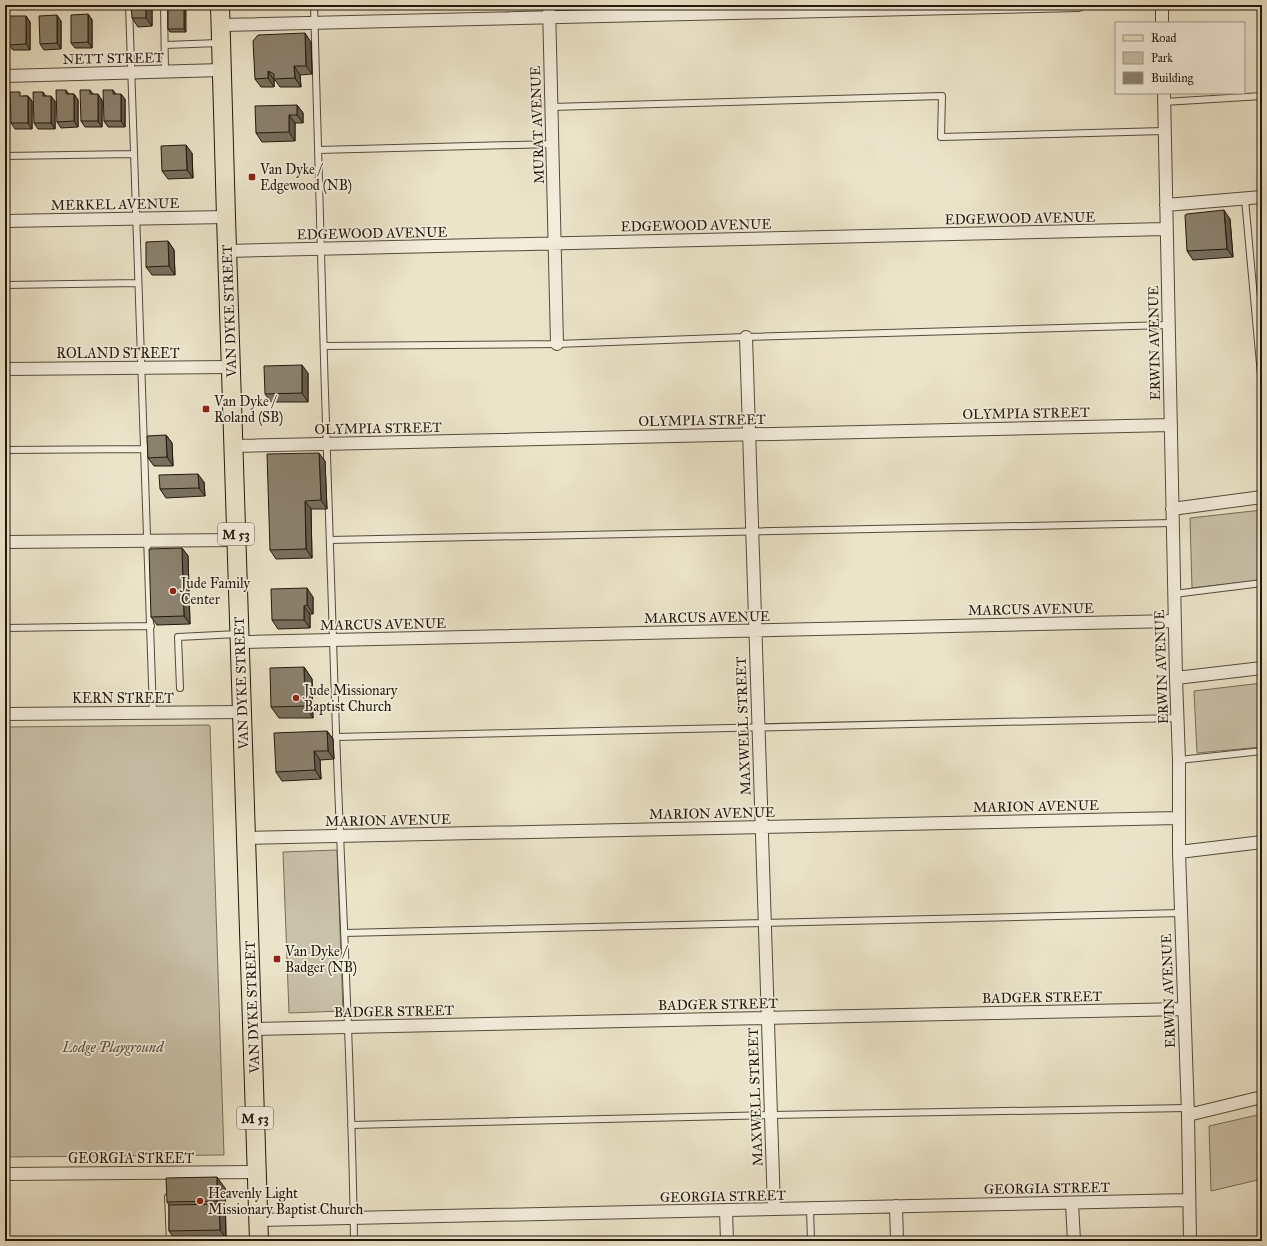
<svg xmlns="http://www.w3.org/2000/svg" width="1267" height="1246" viewBox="0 0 1267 1246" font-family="'IM FELL Great Primer',serif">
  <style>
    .green { fill: #cac1a9; stroke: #766c5a }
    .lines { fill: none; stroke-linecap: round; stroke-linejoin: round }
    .service-casing { stroke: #554b3b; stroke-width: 8 }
    .minor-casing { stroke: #554b3b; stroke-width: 14 }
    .primary-casing { stroke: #23180c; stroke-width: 20 }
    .service { stroke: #f3eddc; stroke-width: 6 }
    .minor { stroke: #f3eddc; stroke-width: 12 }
    .primary { stroke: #ece4c9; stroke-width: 18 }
    .wall { fill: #78705f; stroke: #23180c }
    .shaded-wall { fill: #625b4d; stroke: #23180c }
    .building { fill: #8c826e; stroke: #23180c }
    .poi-dot { fill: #8f2418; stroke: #f3eddc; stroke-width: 1.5 }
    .labels { text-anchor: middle; stroke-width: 3.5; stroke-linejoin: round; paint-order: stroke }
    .shield { fill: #f3eddc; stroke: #61584a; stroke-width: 1 }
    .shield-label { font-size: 13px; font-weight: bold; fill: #23180c }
    .street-label { font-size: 14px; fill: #23180c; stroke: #f3eddc }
    .poi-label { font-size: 14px; fill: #23180c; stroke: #f3eddc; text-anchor: start }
    .park-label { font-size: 14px; font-style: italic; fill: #554b3b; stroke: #f3eddc }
  </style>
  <rect width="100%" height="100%" fill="#ece4c9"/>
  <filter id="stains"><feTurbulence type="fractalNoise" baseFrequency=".005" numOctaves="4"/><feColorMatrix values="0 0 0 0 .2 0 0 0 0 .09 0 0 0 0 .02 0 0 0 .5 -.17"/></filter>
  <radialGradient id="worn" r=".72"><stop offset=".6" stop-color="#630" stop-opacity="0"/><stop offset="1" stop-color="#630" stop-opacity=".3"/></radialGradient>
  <!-- green -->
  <path class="green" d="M 1262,510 L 1262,580 L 1192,588 L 1190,518 Z
    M 1262,683 L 1262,747 L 1197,753 L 1194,691 Z
    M 209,725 L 210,727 L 224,1155 L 5,1157 L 5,727 Z
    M 337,850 L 343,1011 L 289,1013 L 283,852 Z
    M 1262,1114 L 1262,1179 L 1211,1191 L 1209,1126 Z"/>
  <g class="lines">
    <!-- service casing -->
    <g class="service-casing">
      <path id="service" d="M 129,5 L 153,713
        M 164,5 L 165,72
        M 314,5 C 321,247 327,490 336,732 C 342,901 352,1071 354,1241
        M 165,45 L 219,43
        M 1164,102 L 1262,96
        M 551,107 L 942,96 L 941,137 L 1164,131
        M 318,150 L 552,144
        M 5,156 L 134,154
        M 1245,199 L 1262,386
        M 5,285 L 138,283
        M 324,346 L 557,344 L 746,337 L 1168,325
        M 5,450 L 145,449
        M 330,540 L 1172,523
        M 1174,594 L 1262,583
        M 5,628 L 151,626
        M 180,688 L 178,637 L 238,634
        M 336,737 L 1177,718
        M 1179,760 L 1262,751
        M 344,933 L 1181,913
        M 351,1125 L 771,1115 L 1187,1108
        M 168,1197 L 170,1241
        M 810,1209 L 811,1241"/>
    </g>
    <!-- minor casing -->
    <g class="minor-casing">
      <path id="minor" d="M 549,5 L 557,344
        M 1162,5 L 1162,23
        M 221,25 L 1079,5
        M 5,76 L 222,70
        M 1164,93 L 1176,678 L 1179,760 L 1179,852 L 1188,1115 L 1190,1241
        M 1166,205 L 1262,197
        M 5,221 L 226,217
        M 227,251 L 1166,229
        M 746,337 L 774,1209
        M 5,369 L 231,367
        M 233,446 L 1171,425
        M 1172,509 L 1262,497
        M 5,542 L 236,540
        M 240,642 L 1174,621
        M 1176,678 L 1262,668
        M 5,714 L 242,712
        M 246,838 L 1178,818
        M 1179,852 L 1262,842
        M 252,1029 L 1184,1009
        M 1188,1115 L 1262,1097
        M 5,1174 L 257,1172
        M 1072,1203 L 1074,1241
        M 896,1206 L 897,1241
        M 726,1211 L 727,1241
        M 258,1220 L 1189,1200"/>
    </g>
    <!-- primary casing -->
    <g class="primary-casing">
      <path id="primary" d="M 220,5 L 226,217 L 259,1241"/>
    </g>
    <!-- service -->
    <use href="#service" class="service"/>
    <!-- minor -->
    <use href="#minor" class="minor"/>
    <!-- primary -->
    <use href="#primary" class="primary"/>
  </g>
  <!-- wall -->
  <path class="wall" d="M 152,5 L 152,26 L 138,27 L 132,18 Z
    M 168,5 L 186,32 L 170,32 L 168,29 Z
    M 88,14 L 92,20 L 92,48 L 75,48 L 71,43 Z
    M 26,16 L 30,22 L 30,50 L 13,50 L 9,45 Z
    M 61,21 L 61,49 L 44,50 L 40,44 Z
    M 311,42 L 312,74 L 300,75 L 301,87 L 280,87 L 275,80 L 274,80 L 274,87 L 261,87 L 255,79 Z
    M 66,90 L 69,94 L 74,94 L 78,100 L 78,127 L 61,128 L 57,122 Z
    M 90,90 L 93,94 L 102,100 L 102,127 L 85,127 L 81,121 Z
    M 113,90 L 116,94 L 125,99 L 125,127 L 108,127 L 104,121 Z
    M 43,92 L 46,96 L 55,101 L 55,129 L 38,129 L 34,123 Z
    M 23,96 L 28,96 L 32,101 L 32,129 L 15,129 L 11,123 Z
    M 5,98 L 8,102 L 8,129 L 5,129 Z
    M 297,105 L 303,113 L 303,123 L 295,123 L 295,141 L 262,142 L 256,133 Z
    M 192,153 L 193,178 L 168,179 L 162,171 Z
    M 1230,219 L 1233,257 L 1193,260 L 1187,251 Z
    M 168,241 L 174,250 L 175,275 L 152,275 L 146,267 Z
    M 308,373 L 308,402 L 271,402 L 265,394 Z
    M 166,435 L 172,443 L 173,466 L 154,466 L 148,458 Z
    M 325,461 L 327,509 L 311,509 L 312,558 L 276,559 L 270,550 Z
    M 204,482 L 205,496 L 166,498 L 160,489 Z
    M 182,548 L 188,556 L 190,624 L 157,625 L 151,617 Z
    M 313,597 L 313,614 L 310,614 L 310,628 L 278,629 L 272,620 Z
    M 304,667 L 312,679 L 313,718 L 279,718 L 271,707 Z
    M 327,731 L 333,739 L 334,759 L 320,760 L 321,779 L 282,781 L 276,772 Z
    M 225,1188 L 226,1238 L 175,1240 L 169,1231 L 169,1205 L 167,1202 Z"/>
  <!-- shaded-wall -->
  <path class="shaded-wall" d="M 146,5 L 152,5 L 152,26 L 146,18 Z
    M 184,5 L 186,5 L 186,32 L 184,29 Z
    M 88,14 L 92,20 L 92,48 L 88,42 Z
    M 57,15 L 61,21 L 61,49 L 57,43 Z
    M 26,16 L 30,22 L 30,50 L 26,44 Z
    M 305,33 L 311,42 L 312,74 L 306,66 Z
    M 294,66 L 300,75 L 301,87 L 295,78 Z
    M 268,71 L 274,80 L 274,87 L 268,78 Z
    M 74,94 L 78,100 L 78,127 L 74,121 Z
    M 98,94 L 102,100 L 102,127 L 98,121 Z
    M 121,94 L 125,99 L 125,127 L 121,121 Z
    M 28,96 L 32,101 L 32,129 L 28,123 Z
    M 51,96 L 55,101 L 55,129 L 51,123 Z
    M 5,98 L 8,102 L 8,129 L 5,124 Z
    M 297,105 L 303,113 L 303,123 L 297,115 Z
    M 289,115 L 295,123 L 295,141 L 289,132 Z
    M 186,145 L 192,153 L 193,178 L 187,170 Z
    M 1224,210 L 1230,219 L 1233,257 L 1227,249 Z
    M 168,241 L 174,250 L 175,275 L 169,266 Z
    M 302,365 L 308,373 L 308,402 L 302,393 Z
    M 166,435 L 172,443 L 173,466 L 167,457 Z
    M 319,453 L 325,461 L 327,509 L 321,500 Z
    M 198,474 L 204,482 L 205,496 L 199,488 Z
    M 305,501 L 311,509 L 312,558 L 306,549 Z
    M 182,548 L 188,556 L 190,624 L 184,616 Z
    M 307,588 L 313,597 L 313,614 L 307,605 Z
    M 304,606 L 310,614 L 310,628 L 304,620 Z
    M 304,667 L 312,679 L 313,718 L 305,706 Z
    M 327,731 L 333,739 L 334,759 L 328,751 Z
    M 314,751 L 320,760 L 321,779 L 315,770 Z
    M 217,1177 L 225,1188 L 226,1238 L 220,1230 L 219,1204 L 217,1201 Z"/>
  <!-- building -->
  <path class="building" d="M 131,5 L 146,5 L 146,18 L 132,18 Z
    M 168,5 L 184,5 L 184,29 L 168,29 Z
    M 88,14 L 88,42 L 71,43 L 71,15 Z
    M 57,15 L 57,43 L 40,44 L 39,16 Z
    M 8,16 L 26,16 L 26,44 L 9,45 Z
    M 305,33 L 306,66 L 294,66 L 295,78 L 274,79 L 274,74 L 268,71 L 268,78 L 255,79 L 253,41 L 258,35 Z
    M 56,90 L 66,90 L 66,94 L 74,94 L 74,121 L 57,122 Z
    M 80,90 L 90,90 L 90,94 L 98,94 L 98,121 L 81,121 Z
    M 103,90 L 113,90 L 113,94 L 121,94 L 121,121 L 104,121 Z
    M 10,92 L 20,92 L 20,96 L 28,96 L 28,123 L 11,123 Z
    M 33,92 L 43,92 L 43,96 L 51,96 L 51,123 L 34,123 Z
    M 297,105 L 297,115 L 289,115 L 289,132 L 256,133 L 255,106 Z
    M 186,145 L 187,170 L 162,171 L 161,146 Z
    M 1224,210 L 1227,249 L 1187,251 L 1185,215 L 1187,214 Z
    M 168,241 L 169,266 L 146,267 L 146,242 Z
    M 302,365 L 302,393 L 265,394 L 264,366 Z
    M 166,435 L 167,457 L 148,458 L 147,436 Z
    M 319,453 L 321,500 L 305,501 L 306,549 L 270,550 L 267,454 Z
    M 198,474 L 199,488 L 160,489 L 159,475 Z
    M 182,548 L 184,616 L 151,617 L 149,549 Z
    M 307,588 L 307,605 L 304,606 L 304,620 L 272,620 L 271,589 Z
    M 304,667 L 305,706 L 271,707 L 270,668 Z
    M 327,731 L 328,751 L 314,751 L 315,770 L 276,772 L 274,733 Z
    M 217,1177 L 217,1201 L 167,1202 L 166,1178 Z
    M 219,1204 L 220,1230 L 169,1231 L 169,1205 Z"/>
  <!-- markers -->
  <g class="poi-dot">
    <rect x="248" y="173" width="8" height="8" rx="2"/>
    <rect x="202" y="405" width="8" height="8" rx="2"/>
    <circle cx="173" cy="591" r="4"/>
    <circle cx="296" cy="698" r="4"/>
    <rect x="273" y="955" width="8" height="8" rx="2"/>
    <circle cx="200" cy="1201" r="4"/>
  </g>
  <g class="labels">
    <!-- shield labels -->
    <g class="shield">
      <rect x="218" y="523" width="36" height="22" rx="3"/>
      <rect x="237" y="1107" width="36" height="22" rx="3"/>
    </g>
    <g class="shield-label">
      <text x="236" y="539">M 53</text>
      <text x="255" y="1123">M 53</text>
    </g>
    <!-- street labels -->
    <g class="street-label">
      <text transform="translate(113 58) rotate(-1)" y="5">NETT STREET</text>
      <text transform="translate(537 125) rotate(-92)" y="5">MURAT AVENUE</text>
      <text transform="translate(115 204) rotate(-1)" y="5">MERKEL AVENUE</text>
      <text transform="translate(1020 218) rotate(-1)" y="5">EDGEWOOD AVENUE</text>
      <text transform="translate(696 225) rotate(-1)" y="5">EDGEWOOD AVENUE</text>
      <text transform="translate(372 233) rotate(-1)" y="5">EDGEWOOD AVENUE</text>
      <text transform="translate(229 311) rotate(-92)" y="5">VAN DYKE STREET</text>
      <text transform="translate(1154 343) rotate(-91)" y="5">ERWIN AVENUE</text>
      <text x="118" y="358">ROLAND STREET</text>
      <text transform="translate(1026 413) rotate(-1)" y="5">OLYMPIA STREET</text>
      <text transform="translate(702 420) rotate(-1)" y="5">OLYMPIA STREET</text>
      <text transform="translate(378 428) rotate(-1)" y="5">OLYMPIA STREET</text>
      <text transform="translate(1031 609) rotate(-1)" y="5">MARCUS AVENUE</text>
      <text transform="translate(707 617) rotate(-1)" y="5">MARCUS AVENUE</text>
      <text transform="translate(383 624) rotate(-1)" y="5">MARCUS AVENUE</text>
      <text transform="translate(1161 667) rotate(-92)" y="5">ERWIN AVENUE</text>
      <text transform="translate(241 683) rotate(-92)" y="5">VAN DYKE STREET</text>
      <text x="123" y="703">KERN STREET</text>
      <text transform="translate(743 726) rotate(-92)" y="5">MAXWELL STREET</text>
      <text transform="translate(1036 806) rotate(-1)" y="5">MARION AVENUE</text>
      <text transform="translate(712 813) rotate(-1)" y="5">MARION AVENUE</text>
      <text transform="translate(388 820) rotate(-1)" y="5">MARION AVENUE</text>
      <text transform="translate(1168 991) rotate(-92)" y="5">ERWIN AVENUE</text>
      <text transform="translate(1042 997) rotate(-1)" y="5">BADGER STREET</text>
      <text transform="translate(718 1004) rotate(-1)" y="5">BADGER STREET</text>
      <text transform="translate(252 1007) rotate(-92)" y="5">VAN DYKE STREET</text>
      <text transform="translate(394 1011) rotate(-1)" y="5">BADGER STREET</text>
      <text transform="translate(755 1097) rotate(-92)" y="5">MAXWELL STREET</text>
      <text x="131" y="1163">GEORGIA STREET</text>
      <text transform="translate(1047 1188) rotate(-1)" y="5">GEORGIA STREET</text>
      <text transform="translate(723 1196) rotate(-1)" y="5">GEORGIA STREET</text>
    </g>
    <!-- poi labels -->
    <g class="poi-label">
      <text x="260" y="174">Van Dyke /<tspan x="260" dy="16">Edgewood (NB)</tspan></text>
      <text x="214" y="406">Van Dyke /<tspan x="214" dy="16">Roland (SB)</tspan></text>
      <text x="181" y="588">Jude Family<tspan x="181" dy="16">Center</tspan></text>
      <text x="304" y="695">Jude Missionary<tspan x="304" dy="16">Baptist Church</tspan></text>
      <text x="285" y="956">Van Dyke /<tspan x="285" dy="16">Badger (NB)</tspan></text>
      <text x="208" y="1198">Heavenly Light<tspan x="208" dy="16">Missionary Baptist Church</tspan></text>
    </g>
    <!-- park labels -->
    <g class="park-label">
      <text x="113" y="1052">Lodge Playground</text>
    </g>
  </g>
  <!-- margin -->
  <rect width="1267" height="1246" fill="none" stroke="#ece4c9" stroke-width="20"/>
  <rect x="6" y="6" width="1255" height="1234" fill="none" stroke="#23180c" stroke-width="2"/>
  <rect x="10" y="10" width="1247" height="1226" fill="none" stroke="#23180c"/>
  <!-- legend -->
  <rect x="1115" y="22" width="130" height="72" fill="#f3eddc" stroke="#a09889"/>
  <rect x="1123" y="35" width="20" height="6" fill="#ece4c9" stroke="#a09889"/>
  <text x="1151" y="42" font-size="12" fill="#23180c">Road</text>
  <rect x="1123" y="52" width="20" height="12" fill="#cac1a9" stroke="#a09889"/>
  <text x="1151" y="62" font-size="12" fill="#23180c">Park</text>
  <rect x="1123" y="72" width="20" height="12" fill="#8c826e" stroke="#a09889"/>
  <text x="1151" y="82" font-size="12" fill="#23180c">Building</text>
  <rect width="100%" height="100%" filter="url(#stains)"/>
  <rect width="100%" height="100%" fill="url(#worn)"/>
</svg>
